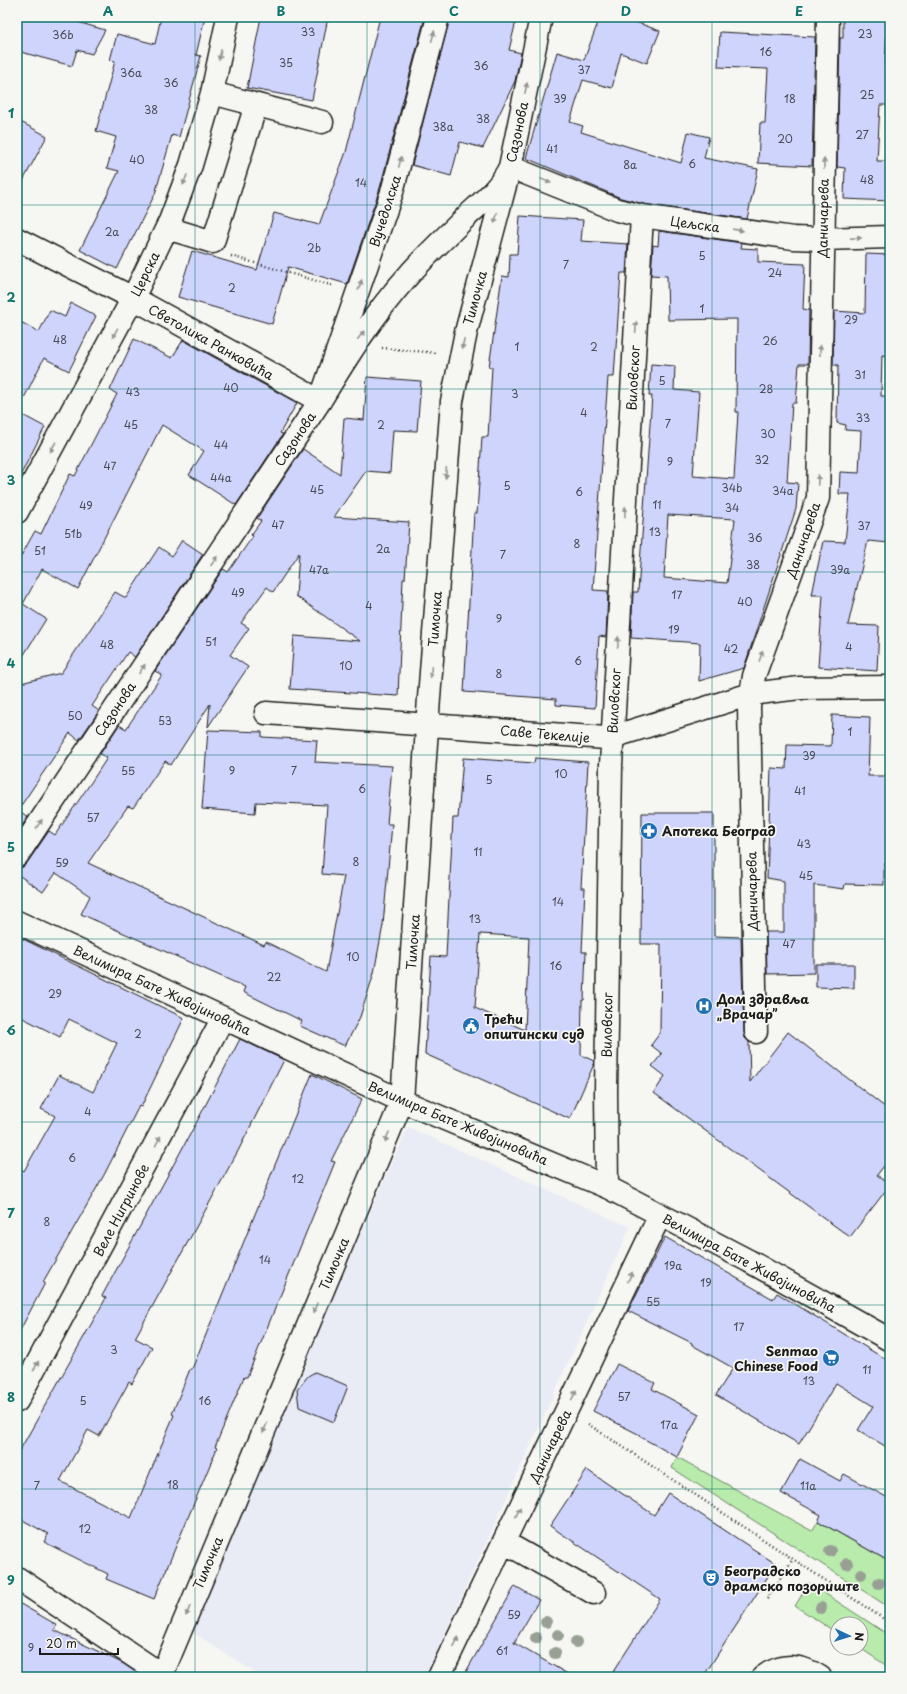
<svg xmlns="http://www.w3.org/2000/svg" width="907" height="1694" viewBox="0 0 907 1694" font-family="'Playpen Sans',sans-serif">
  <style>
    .built { fill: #eaecf5 }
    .green { fill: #b8ebac; stroke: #6a8464 }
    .building { fill: #cfd4fd; stroke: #1c1c1c; fill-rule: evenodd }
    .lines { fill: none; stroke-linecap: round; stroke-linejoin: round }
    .minor-casing { stroke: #1c1c1c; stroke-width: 25 }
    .path { stroke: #1c1c1c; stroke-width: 2.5; stroke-dasharray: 1 3; stroke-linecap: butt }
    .minor { stroke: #f6f6f2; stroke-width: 22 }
    .tree { fill: #98a094 }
    .oneway { fill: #949492 }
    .grid { fill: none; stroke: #0f766e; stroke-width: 1; stroke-opacity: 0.55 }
    .labels { text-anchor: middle; stroke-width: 3.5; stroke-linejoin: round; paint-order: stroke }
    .number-label { font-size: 11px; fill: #494a54 }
    .street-label { font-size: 13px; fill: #1c1c1c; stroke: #f6f6f2 }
    .poi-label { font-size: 13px; font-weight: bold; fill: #1c1c1c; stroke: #f6f6f2; text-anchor: start }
    .neatline { fill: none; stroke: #0f766e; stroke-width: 1.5 }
    .grid-label { font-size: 13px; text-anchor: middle; font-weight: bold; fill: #0f766e }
  </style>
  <rect width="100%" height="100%" fill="#f6f6f2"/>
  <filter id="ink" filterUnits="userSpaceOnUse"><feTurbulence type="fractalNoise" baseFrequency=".025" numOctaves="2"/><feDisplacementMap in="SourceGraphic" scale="8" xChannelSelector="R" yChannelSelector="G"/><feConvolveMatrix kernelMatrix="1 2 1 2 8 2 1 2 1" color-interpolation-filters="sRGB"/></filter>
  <g filter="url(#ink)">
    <!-- built -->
    <path class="built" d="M 408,1127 L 630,1227 L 425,1677 L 262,1677 L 187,1629 Z"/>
    <!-- green -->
    <path class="green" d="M 677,1457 L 812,1531 L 818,1521 L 890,1562 L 890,1608 L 672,1468 Z
      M 809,1583 L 890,1636 L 890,1668 L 860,1648 L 861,1624 L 837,1624 L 837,1633 L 795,1606 Z"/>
    <!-- building -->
    <path class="building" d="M 17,17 L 60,17 L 105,30 L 92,54 L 77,50 L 72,66 L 17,51 Z
      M 161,17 L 205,17 L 196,55 L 201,56 L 179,137 L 172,135 L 155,194 L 117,269 L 80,250 L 119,171 L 107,168 L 116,137 L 96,131 L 115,61 L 110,60 L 117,34 L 155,44 Z
      M 261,17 L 328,17 L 312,100 L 247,88 Z
      M 380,17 L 425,17 L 380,188 L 347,284 L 288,267 L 272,324 L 178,297 L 192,251 L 257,270 L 274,213 L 319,225 L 346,152 Z
      M 450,17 L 517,17 L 509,50 L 521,53 L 515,81 L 483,148 L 460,142 L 451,176 L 412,165 Z
      M 600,17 L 622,17 L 660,31 L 647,63 L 621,53 L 612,88 L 583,80 L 570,122 L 583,126 L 581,132 L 681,163 L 688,132 L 709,137 L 704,158 L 758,169 L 747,219 L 644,204 L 621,198 L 526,158 L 557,52 L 584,60 Z
      M 843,18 L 887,19 L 885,73 L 890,73 L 890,105 L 880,105 L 877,161 L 890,161 L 890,201 L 844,199 L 845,168 L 837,167 L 840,38 L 843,38 Z
      M 720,32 L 815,37 L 812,166 L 758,163 L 760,123 L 765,123 L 768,69 L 718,67 Z
      M 17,120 L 47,136 L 17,192 Z
      M 520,216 L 583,220 L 581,241 L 628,244 L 626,273 L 621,273 L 614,377 L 608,377 L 593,590 L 608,591 L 606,637 L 599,636 L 595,708 L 556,705 L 556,699 L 464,692 L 474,513 L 477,513 L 482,437 L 488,437 L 492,367 L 489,367 L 502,276 L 509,277 L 510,254 L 517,254 Z
      M 659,231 L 742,243 L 741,248 L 758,249 L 758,262 L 805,264 L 803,309 L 809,310 L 808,364 L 799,364 L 796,403 L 792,403 L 787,482 L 798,483 L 796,509 L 744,668 L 699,681 L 700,643 L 631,638 L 633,592 L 638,592 L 652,396 L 649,396 L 651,364 L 675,366 L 674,390 L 699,392 L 693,476 L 734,479 L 738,412 L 736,412 L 737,319 L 668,320 L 667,276 L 651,275 L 653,245 L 658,246 ZM 668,515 L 735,519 L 727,583 L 664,578 Z
      M 866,254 L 890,255 L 890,356 L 882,355 L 881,396 L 890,396 L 890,543 L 868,541 L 848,625 L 879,626 L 877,671 L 818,667 L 823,595 L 812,595 L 823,541 L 845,542 L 850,494 L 839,494 L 840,472 L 859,473 L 861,431 L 845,430 L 846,425 L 837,423 L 838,365 L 833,365 L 834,311 L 865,313 Z
      M 71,303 L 96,316 L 69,371 L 44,358 L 17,412 L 17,320 L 39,332 L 50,310 L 65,317 Z
      M 134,339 L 172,358 L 183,340 L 297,403 L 280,433 L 283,434 L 236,505 L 189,475 L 204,451 L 162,425 L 78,589 L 42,569 L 23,604 L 46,619 L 17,666 L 17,563 L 35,531 L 41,534 L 70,474 L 75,476 L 117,394 L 110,390 Z
      M 367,377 L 421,381 L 417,431 L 393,430 L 390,473 L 366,471 L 334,517 L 409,522 L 405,579 L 403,579 L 398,696 L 290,689 L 294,636 L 360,641 L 296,596 L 299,553 L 273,592 L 267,587 L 241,623 L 249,628 L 230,655 L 248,667 L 208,727 L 210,704 L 171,765 L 165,761 L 133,808 L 128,806 L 88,863 L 264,945 L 266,942 L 326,972 L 344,876 L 322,874 L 327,805 L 256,802 L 255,813 L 202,809 L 208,730 L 262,732 L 262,737 L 317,740 L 315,762 L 392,766 L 387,824 L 392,824 L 383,925 L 374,973 L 360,1017 L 345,1046 L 300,1026 L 302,1021 L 243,992 L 245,987 L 81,914 L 90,896 L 56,873 L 43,892 L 17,874 L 17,868 L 23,867 L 27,863 L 49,831 L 55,835 L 92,781 L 107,758 L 100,754 L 119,725 L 126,729 L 162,675 L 155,671 L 223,569 L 228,572 L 253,536 L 251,535 L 261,521 L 257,518 L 303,449 L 340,474 L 344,418 L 364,420 Z
      M 17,412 L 45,427 L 17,482 Z
      M 182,540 L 203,554 L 135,657 L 128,652 L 92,706 L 99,711 L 79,740 L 70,733 L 18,810 L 28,817 L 17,833 L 17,684 L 61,673 L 115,592 L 126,598 L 159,547 L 172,556 Z
      M 832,715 L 870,717 L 868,776 L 889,776 L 888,842 L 890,842 L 890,864 L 884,864 L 884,885 L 845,884 L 844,889 L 814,885 L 814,973 L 767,974 L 766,932 L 784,932 L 784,881 L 767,878 L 771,768 L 786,769 L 787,745 L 831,746 Z
      M 463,758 L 534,763 L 535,758 L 588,762 L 581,888 L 585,888 L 582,952 L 586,952 L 584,1000 L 582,1000 L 581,1055 L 594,1061 L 594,1064 L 570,1119 L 425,1054 L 431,956 L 446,957 L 453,818 L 458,818 ZM 480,934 L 529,937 L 525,1030 L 475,1008 Z
      M 642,813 L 714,813 L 714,936 L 741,937 L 744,1032 L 745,1038 L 749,1042 L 750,1082 L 788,1032 L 890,1111 L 890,1158 L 877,1175 L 890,1185 L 850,1237 L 654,1093 L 665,1076 L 652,1066 L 662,1054 L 651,1045 L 660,1033 L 661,944 L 641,944 Z
      M 17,936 L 184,1018 L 141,1107 L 139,1106 L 104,1175 L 43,1282 L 45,1283 L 17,1336 L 17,1167 L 24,1171 L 55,1116 L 41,1109 L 59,1075 L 93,1092 L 117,1043 L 69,1019 L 60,1037 L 17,1015 Z
      M 816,964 L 854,964 L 854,988 L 816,987 Z
      M 240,1039 L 284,1060 L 238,1151 L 135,1338 L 152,1347 L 132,1384 L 129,1382 L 99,1436 L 88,1430 L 60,1481 L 131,1518 L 174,1415 L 172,1414 L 190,1369 L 192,1369 L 312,1074 L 362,1099 L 331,1161 L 335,1162 L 247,1377 L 244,1377 L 215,1447 L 217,1448 L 154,1599 L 106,1579 L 108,1574 L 44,1542 L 48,1534 L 17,1517 L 17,1455 L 106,1298 L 102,1296 L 194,1127 Z
      M 665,1237 L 773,1299 L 777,1293 L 890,1362 L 890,1449 L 858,1430 L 873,1406 L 836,1383 L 799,1444 L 716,1395 L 733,1368 L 692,1345 L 692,1343 L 628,1311 Z
      M 617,1364 L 655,1383 L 652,1389 L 699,1414 L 677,1457 L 639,1436 L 640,1435 L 593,1411 Z
      M 315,1372 L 348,1386 L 334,1422 L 299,1407 L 297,1390 L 308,1376 Z
      M 800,1459 L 840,1481 L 844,1474 L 890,1499 L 890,1562 L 818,1521 L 821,1515 L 781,1493 Z
      M 587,1470 L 654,1515 L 668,1493 L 776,1564 L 703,1677 L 610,1677 L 660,1599 L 550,1526 Z
      M 515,1586 L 539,1600 L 514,1643 L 573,1677 L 463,1677 Z
      M 17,1602 L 57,1625 L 54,1630 L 124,1664 L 143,1677 L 26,1677 L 17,1672 Z"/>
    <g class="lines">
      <!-- minor casing -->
      <g class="minor-casing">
        <path id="minor" d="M 212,93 L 322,122
          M 510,167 L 617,210 L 642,216 L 793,238 L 822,239 L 890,237
          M 167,228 L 213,242 L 256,105
          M 17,239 L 133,298 L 320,401 L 392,192 L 438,17
          M 17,512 L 133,298 L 170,221 L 191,165 L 212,93 L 228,17
          M 266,713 L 606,738 L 612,737 L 751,694 L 800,688 L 890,687
          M 17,856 L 320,401 C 346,358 373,315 407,277 C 425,256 446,237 466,217 C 483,201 500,188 510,167 L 541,17
          M 17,922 L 402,1101 L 607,1187 L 749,1261 L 890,1340
          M 756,1032 L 749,707 L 754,676 L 818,498 L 828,17
          M 607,1187 L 606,1091 L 611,765 L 642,216
          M 17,1401 L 223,1018
          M 504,1542 L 594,1593
          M 17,1578 L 165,1677
          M 161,1677 L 402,1101 L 429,698 L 452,401 L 466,332 L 510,167
          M 439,1677 L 660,1215
          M 763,1677 C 782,1663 801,1665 820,1677"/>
      </g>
      <!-- path -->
      <path class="path" d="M 231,256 L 334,286
        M 382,348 L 437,353
        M 588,1424 L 890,1623
        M 767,1599 L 793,1559"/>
      <!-- minor -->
      <use href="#minor" class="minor"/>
    </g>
    <!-- trees -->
    <g class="tree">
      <circle cx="830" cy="1551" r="6"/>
      <circle cx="847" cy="1564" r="6"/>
      <circle cx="861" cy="1574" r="6"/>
      <circle cx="879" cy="1583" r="6"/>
      <circle cx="821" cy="1608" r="6"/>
      <circle cx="546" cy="1622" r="6"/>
      <circle cx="558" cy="1635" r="6"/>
      <circle cx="536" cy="1638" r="6"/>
      <circle cx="576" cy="1642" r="6"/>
      <circle cx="555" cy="1653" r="6"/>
    </g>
    <!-- one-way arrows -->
    <defs><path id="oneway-solid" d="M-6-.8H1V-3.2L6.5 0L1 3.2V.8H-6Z"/></defs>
    <g class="oneway">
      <use href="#oneway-solid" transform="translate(433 36) rotate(-76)"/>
      <use href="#oneway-solid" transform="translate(220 55) rotate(102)"/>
      <use href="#oneway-solid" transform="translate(526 88) rotate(-78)"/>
      <use href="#oneway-solid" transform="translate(400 162) rotate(-76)"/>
      <use href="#oneway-solid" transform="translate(824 164) rotate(-89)"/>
      <use href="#oneway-solid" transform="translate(185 180) rotate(111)"/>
      <use href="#oneway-solid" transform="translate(546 181) rotate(22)"/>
      <use href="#oneway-solid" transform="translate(496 218) rotate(105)"/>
      <use href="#oneway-solid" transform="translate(738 230) rotate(8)"/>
      <use href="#oneway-solid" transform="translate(856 238) rotate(-1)"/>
      <use href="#oneway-solid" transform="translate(360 285) rotate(-71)"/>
      <use href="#oneway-solid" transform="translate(636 327) rotate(-87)"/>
      <use href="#oneway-solid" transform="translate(115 333) rotate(118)"/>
      <use href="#oneway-solid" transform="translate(361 335) rotate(-52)"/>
      <use href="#oneway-solid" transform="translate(463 344) rotate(102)"/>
      <use href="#oneway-solid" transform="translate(820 350) rotate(-89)"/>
      <use href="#oneway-solid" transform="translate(53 447) rotate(119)"/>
      <use href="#oneway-solid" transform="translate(446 473) rotate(94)"/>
      <use href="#oneway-solid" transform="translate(818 480) rotate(-88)"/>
      <use href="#oneway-solid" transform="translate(625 512) rotate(-87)"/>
      <use href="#oneway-solid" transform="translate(214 561) rotate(-56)"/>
      <use href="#oneway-solid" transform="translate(618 642) rotate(-87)"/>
      <use href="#oneway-solid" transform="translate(761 656) rotate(-71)"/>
      <use href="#oneway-solid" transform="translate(142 669) rotate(-56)"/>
      <use href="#oneway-solid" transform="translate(431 672) rotate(94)"/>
      <use href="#oneway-solid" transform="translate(39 824) rotate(-56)"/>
      <use href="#oneway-solid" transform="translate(387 1137) rotate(113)"/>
      <use href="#oneway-solid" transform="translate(158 1141) rotate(-62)"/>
      <use href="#oneway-solid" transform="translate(630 1277) rotate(-64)"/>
      <use href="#oneway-solid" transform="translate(315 1308) rotate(113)"/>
      <use href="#oneway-solid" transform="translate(36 1366) rotate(-62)"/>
      <use href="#oneway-solid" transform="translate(574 1395) rotate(-64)"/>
      <use href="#oneway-solid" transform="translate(265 1428) rotate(113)"/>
      <use href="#oneway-solid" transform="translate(518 1512) rotate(-64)"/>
      <use href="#oneway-solid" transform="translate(188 1611) rotate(113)"/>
      <use href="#oneway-solid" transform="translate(456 1642) rotate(-65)"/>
    </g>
  </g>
  <!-- grid -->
  <path class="grid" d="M 195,17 L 195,1677M 367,17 L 367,1677M 540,17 L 540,1677M 712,17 L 712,1677M 17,205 L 890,205M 17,389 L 890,389M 17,572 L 890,572M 17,755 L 890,755M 17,939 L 890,939M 17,1122 L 890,1122M 17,1305 L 890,1305M 17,1489 L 890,1489"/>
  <!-- icons -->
  <defs>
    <g id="pharmacy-disc" transform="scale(0.9)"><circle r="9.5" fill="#1f6fb2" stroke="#f6f6f2"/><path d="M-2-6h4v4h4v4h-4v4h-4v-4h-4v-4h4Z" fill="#fff"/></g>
    <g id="hospital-disc" transform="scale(0.9)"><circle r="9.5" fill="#1f6fb2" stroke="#f6f6f2"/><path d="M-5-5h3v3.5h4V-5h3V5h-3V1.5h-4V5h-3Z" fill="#fff"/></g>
    <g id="civic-disc" transform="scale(0.9)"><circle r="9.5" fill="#1f6fb2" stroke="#f6f6f2"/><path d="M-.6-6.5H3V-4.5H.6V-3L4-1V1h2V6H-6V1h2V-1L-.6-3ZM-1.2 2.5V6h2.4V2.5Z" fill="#fff"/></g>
    <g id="supermarket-disc" transform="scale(0.9)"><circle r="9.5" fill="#1f6fb2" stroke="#f6f6f2"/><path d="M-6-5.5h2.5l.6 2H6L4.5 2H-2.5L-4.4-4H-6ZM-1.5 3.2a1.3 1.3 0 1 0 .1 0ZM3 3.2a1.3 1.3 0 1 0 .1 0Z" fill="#fff"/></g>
    <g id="theatre-disc" transform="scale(0.9)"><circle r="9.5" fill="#1f6fb2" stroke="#f6f6f2"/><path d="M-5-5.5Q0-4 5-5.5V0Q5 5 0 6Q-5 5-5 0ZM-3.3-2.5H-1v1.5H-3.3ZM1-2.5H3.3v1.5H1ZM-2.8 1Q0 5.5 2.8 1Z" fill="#fff"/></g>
  </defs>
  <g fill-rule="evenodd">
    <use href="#pharmacy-disc" x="649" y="831"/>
    <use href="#hospital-disc" x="704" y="1006"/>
    <use href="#civic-disc" x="471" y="1026"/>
    <use href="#supermarket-disc" x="831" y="1358"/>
    <use href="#theatre-disc" x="711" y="1578"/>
  </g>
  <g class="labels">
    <!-- number labels -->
    <g class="number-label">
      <text x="308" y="36">33</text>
      <text x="865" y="38">23</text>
      <text x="63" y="39">36b</text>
      <text x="766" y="56">16</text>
      <text x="286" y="67">35</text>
      <text x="481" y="70">36</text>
      <text x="584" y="74">37</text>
      <text x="131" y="77">36a</text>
      <text x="171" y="87">36</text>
      <text x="867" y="99">25</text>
      <text x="560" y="103">39</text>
      <text x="790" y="103">18</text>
      <text x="151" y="114">38</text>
      <text x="483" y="123">38</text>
      <text x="443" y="131">38a</text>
      <text x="862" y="139">27</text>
      <text x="785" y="143">20</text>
      <text x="552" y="153">41</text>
      <text x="137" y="164">40</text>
      <text x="692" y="168">6</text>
      <text x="630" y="169">8a</text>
      <text x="867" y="184">48</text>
      <text x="361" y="187">14</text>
      <text x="112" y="236">2a</text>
      <text x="314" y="252">2b</text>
      <text x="702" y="260">5</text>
      <text x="566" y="269">7</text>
      <text x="775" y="277">24</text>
      <text x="232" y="292">2</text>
      <text x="702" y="313">1</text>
      <text x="851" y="324">29</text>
      <text x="60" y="344">48</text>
      <text x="770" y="345">26</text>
      <text x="517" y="351">1</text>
      <text x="594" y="351">2</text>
      <text x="860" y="379">31</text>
      <text x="662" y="385">5</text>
      <text x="231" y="392">40</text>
      <text x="766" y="393">28</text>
      <text x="133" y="396">43</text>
      <text x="515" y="398">3</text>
      <text x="584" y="417">4</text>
      <text x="863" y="422">33</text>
      <text x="668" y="428">7</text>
      <text x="131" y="429">45</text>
      <text x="381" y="429">2</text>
      <text x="768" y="438">30</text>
      <text x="221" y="449">44</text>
      <text x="762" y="464">32</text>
      <text x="670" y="466">9</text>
      <text x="110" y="470">47</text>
      <text x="221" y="482">44a</text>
      <text x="507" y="490">5</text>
      <text x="732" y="492">34b</text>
      <text x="317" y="494">45</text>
      <text x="783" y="495">34a</text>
      <text x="579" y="496">6</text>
      <text x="657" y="509">11</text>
      <text x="86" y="510">49</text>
      <text x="732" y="512">34</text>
      <text x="278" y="529">47</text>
      <text x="864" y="530">37</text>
      <text x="655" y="536">13</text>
      <text x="73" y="538">51b</text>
      <text x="755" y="542">36</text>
      <text x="577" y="548">8</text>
      <text x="383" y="553">2a</text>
      <text x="40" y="555">51</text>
      <text x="503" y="559">7</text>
      <text x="753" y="569">38</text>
      <text x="319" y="574">47a</text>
      <text x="840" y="574">39a</text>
      <text x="238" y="597">49</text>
      <text x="677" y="599">17</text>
      <text x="745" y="606">40</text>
      <text x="369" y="610">4</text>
      <text x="499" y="623">9</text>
      <text x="674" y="634">19</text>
      <text x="211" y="646">51</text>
      <text x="107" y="649">48</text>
      <text x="849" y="651">4</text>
      <text x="731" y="653">42</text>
      <text x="578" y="665">6</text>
      <text x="346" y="670">10</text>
      <text x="499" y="678">8</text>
      <text x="75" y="720">50</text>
      <text x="165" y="725">53</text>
      <text x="850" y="736">1</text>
      <text x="809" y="760">39</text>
      <text x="128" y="775">55</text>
      <text x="232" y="775">9</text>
      <text x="294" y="775">7</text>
      <text x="561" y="778">10</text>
      <text x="489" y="784">5</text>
      <text x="362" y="793">6</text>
      <text x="800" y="795">41</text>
      <text x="93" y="822">57</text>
      <text x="804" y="848">43</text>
      <text x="478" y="856">11</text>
      <text x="356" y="866">8</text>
      <text x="62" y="867">59</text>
      <text x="806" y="880">45</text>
      <text x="558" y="906">14</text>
      <text x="475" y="923">13</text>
      <text x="789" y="948">47</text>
      <text x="353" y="961">10</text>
      <text x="556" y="970">16</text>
      <text x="274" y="981">22</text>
      <text x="55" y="998">29</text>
      <text x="138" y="1038">2</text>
      <text x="88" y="1116">4</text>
      <text x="72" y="1162">6</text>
      <text x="298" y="1183">12</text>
      <text x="47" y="1226">8</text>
      <text x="265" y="1264">14</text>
      <text x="673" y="1270">19a</text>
      <text x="706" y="1287">19</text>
      <text x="653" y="1306">55</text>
      <text x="739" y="1331">17</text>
      <text x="114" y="1354">3</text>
      <text x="867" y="1374">11</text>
      <text x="809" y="1385">13</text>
      <text x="624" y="1401">57</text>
      <text x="83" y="1405">5</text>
      <text x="205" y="1405">16</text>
      <text x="669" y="1429">17a</text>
      <text x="173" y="1489">18</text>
      <text x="37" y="1490">7</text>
      <text x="808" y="1490">11a</text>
      <text x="85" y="1533">12</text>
      <text x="514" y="1619">59</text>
      <text x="31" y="1652">9</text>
      <text x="502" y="1655">61</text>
    </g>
    <!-- street labels -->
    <g class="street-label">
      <text transform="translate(517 132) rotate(-78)" y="5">Сазонова</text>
      <text transform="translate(385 211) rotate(-72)" y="5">Вучедолска</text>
      <text transform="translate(823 218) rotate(-89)" y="5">Даничарева</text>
      <text transform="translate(695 224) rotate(8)" y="5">Цељска</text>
      <text transform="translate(145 274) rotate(-64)" y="5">Церска</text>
      <text transform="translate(475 298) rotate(-75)" y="5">Тимочка</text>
      <text transform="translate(211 342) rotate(29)" y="5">Светолика Ранковића</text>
      <text transform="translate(633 378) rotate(-87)" y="5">Виловског</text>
      <text transform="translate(295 439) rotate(-56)" y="5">Сазонова</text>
      <text transform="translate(803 540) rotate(-71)" y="5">Даничарева</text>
      <text transform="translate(435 619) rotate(-86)" y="5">Тимочка</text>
      <text transform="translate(614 701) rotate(-87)" y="5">Виловског</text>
      <text transform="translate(115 709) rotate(-56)" y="5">Сазонова</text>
      <text transform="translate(545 734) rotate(5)" y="5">Саве Текелије</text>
      <text transform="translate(752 891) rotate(-91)" y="5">Даничарева</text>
      <text transform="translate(413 942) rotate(-86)" y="5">Тимочка</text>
      <text transform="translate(162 990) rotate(25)" y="5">Велимира Бате Живојиновића</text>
      <text transform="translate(607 1025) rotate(-89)" y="5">Виловског</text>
      <text transform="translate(458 1123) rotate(23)" y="5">Велимира Бате Живојиновића</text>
      <text transform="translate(121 1210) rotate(-62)" y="5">Веле Нигринове</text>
      <text transform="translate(749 1263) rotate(28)" y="5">Велимира Бате Живојиновића</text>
      <text transform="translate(334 1264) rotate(-67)" y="5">Тимочка</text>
      <text transform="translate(550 1446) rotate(-64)" y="5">Даничарева</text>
      <text transform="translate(208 1563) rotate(-67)" y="5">Тимочка</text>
    </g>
    <!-- poi labels -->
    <g class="poi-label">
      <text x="662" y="836">Апотека Београд</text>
      <text x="717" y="1004">Дом здравља<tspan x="717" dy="15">„Врачар”</tspan></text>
      <text x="484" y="1024">Трећи<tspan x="484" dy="15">општински суд</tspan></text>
      <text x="818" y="1356" text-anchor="end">Senmao<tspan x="818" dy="15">Chinese Food</tspan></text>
      <text x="724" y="1576">Београдско<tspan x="724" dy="15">драмско позориште</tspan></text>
    </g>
  </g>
  <!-- margin -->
  <rect width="907" height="1694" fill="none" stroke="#f6f6f2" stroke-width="44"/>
  <!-- north arrow -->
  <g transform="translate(849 1636) rotate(94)"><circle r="19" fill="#f6f6f2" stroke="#9f9f9c"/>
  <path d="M0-3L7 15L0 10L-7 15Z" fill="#1f6fb2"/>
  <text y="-6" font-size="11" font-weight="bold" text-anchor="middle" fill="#1c1c1c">N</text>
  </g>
  <!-- scale -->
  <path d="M40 1648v6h78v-6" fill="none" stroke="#1c1c1c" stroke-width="2"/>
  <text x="46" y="1648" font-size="12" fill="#1c1c1c" stroke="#f6f6f2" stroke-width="3" paint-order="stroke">20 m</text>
  <rect x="22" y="22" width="863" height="1650" class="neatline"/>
  <g class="grid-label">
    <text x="108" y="16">A</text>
    <text x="281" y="16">B</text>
    <text x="454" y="16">C</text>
    <text x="626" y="16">D</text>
    <text x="799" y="16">E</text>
    <text x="11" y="118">1</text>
    <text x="11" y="302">2</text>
    <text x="11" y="485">3</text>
    <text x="11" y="668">4</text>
    <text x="11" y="852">5</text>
    <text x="11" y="1035">6</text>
    <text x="11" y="1218">7</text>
    <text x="11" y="1402">8</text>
    <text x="11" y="1585">9</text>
  </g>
</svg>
